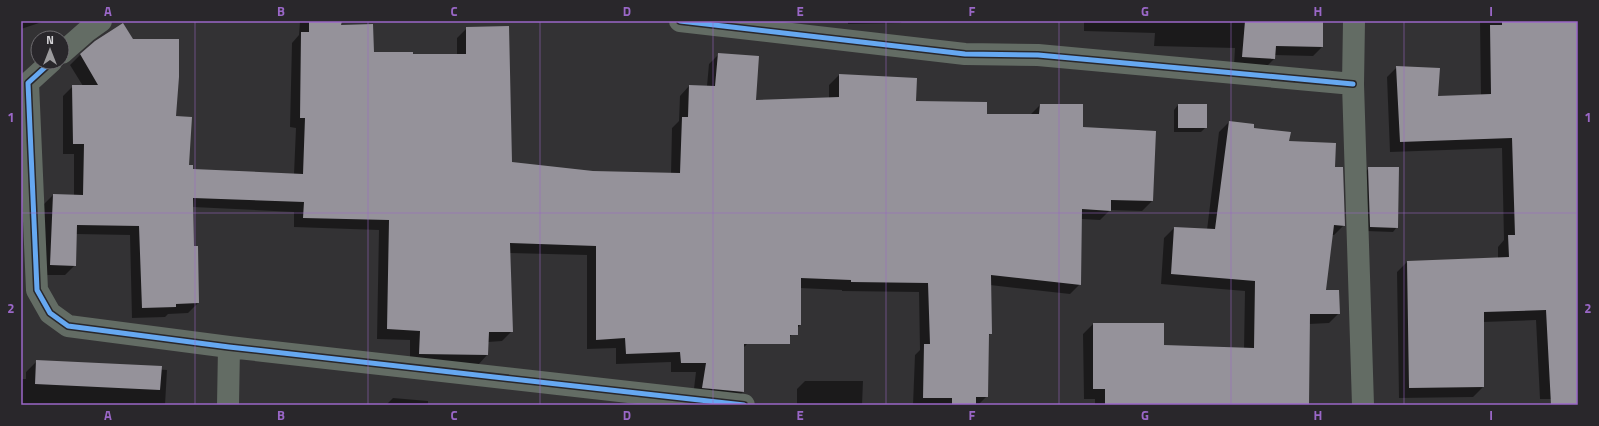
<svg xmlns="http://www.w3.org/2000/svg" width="1599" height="426" viewBox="0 0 1599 426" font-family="'Titillium Web',sans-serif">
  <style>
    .shadow { fill: #0007 }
    .building { fill: #95929a }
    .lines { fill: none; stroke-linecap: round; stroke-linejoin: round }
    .minor { stroke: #636c64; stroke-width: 22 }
    .cycleway-casing { stroke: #29272b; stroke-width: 8 }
    .cycleway { stroke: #66a8f1; stroke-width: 5 }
    .grid { fill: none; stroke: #9a67c7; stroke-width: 1; stroke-opacity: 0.55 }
    .neatline { fill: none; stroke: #9a67c7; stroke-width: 1.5 }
    .grid-label { font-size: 13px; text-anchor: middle; font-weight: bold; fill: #9a67c7 }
  </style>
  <rect width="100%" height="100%" fill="#333234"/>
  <!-- shadow -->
  <path class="shadow" d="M 21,21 L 45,21 L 21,29 Z
    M 300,21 L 341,21 L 340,26 L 373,53 L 457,55 L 457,38 L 467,28 L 511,163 L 593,172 L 671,174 L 672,128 L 679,121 L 680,96 L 689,86 L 707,86 L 709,64 L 719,54 L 755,101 L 829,99 L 829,85 L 839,75 L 915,102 L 986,115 L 1030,115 L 1040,105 L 1082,105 L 1082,128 L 1155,132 L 1152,201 L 1142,211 L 1110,210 L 1100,220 L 1081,219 L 1080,284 L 1070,294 L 990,285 L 991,333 L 988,336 L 987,396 L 978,405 L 913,405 L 915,355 L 920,350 L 919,292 L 842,291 L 842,290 L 800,288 L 800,325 L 788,339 L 748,343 L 743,348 L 743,392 L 733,402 L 693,397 L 696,372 L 671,372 L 671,362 L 616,364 L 616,348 L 587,349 L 587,255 L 510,253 L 512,331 L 502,341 L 488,342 L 487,355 L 478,365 L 410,364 L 410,340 L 377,339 L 379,230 L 294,227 L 294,212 L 193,207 L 193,247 L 198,303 L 188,313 L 168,314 L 165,317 L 132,318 L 130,235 L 76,234 L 75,265 L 65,275 L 40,275 L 43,205 L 53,195 L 74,195 L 74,154 L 63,154 L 63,96 L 73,86 L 83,86 L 70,65 L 80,55 L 95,42 L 175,117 L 188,166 L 192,170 L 294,174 L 296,128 L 290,127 L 292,43 L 299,35 Z
    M 848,21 L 902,21 L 901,23 L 848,24 Z
    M 1084,21 L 1322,21 L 1322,47 L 1313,56 L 1274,55 L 1274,59 L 1265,68 L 1234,66 L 1235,48 L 1154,46 L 1155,33 L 1084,31 Z
    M 1480,21 L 1578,21 L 1578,405 L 1573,405 L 1573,399 L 1540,399 L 1536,320 L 1483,322 L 1483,387 L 1473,397 L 1399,398 L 1397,272 L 1407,262 L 1498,258 L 1498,247 L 1504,240 L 1502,148 L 1390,152 L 1387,77 L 1397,67 L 1437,97 L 1481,96 Z
    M 1178,105 L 1206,127 L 1201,132 L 1174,132 L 1174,110 Z
    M 1229,122 L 1288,142 L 1334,168 L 1344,225 L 1334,235 L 1332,235 L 1324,291 L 1339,313 L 1329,323 L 1309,324 L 1308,405 L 1095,405 L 1095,399 L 1084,399 L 1083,334 L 1093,324 L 1163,346 L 1244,349 L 1245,291 L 1161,284 L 1164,238 L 1174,228 L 1207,230 L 1219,132 Z
    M 1369,168 L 1397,227 L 1393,232 L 1366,231 L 1364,173 Z
    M 36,362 L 167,370 L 165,405 L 21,405 L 21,379 L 26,379 L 26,372 Z
    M 805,381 L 863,381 L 862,405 L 797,405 L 797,389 Z
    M 393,398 L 428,401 L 428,405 L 386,405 Z"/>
  <!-- building -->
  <path class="building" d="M 309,21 L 342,21 L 341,25 L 373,24 L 374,52 L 413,52 L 413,54 L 466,54 L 466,27 L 509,26 L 512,162 L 593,171 L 680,173 L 682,117 L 688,117 L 689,85 L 715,86 L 718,53 L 759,56 L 756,100 L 839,97 L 839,74 L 917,78 L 916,101 L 987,102 L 987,114 L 1039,114 L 1040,104 L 1083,104 L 1083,127 L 1156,131 L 1153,201 L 1111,200 L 1111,211 L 1082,209 L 1081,285 L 991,275 L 992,334 L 989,334 L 988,397 L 976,397 L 976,405 L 952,405 L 952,398 L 923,398 L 924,344 L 930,344 L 928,283 L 851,282 L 851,280 L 801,278 L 801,325 L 798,325 L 798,335 L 790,335 L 790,344 L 744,344 L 744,392 L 702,388 L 706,363 L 681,363 L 680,352 L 626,354 L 625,338 L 596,340 L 596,246 L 510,243 L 513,332 L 489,332 L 488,355 L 419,354 L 420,331 L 387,329 L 389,220 L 303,218 L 304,202 L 193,198 L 194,246 L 198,246 L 199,303 L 176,304 L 176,307 L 142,308 L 139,226 L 77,225 L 76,266 L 50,265 L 53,194 L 83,195 L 84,144 L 73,144 L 72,85 L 98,85 L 80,54 L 95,41 L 123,23 L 133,39 L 179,39 L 179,77 L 176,116 L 192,117 L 189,165 L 193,165 L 193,169 L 303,174 L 305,118 L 300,118 L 301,32 L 309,32 Z
    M 1245,21 L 1323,21 L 1323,47 L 1276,46 L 1275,59 L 1242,57 Z
    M 1502,21 L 1578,21 L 1578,405 L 1551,405 L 1546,310 L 1484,312 L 1484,387 L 1409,388 L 1407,261 L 1509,257 L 1508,235 L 1515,235 L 1512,138 L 1400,142 L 1396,66 L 1440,68 L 1438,96 L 1491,94 L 1490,25 L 1502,25 Z
    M 1178,104 L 1207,104 L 1207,128 L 1178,128 Z
    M 1229,121 L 1254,124 L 1254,128 L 1291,132 L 1289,141 L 1336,143 L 1335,167 L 1343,167 L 1345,226 L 1334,225 L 1326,290 L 1339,290 L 1340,314 L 1310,314 L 1309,405 L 1105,405 L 1105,389 L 1093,389 L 1093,323 L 1164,323 L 1164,345 L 1254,348 L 1255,281 L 1171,274 L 1174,227 L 1215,229 Z
    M 1368,167 L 1399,167 L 1398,228 L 1370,227 Z
    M 36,360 L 162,366 L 160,390 L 35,384 Z"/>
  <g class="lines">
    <!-- minor -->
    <path class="minor" d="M 680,21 L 965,54 L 1038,55 L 1353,84
      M 1354,21 L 1353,84 L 1363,405
      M 62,53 L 87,31 L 101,21
      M 51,62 L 28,83 L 37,290 L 50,313 L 68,326 L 229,347 L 744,405
      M 228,405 L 229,347"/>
    <!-- cycleway casing -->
    <g class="cycleway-casing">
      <path id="cycleway" d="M 680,21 L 965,54 L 1038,55 L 1353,84
        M 51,62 L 28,83 L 37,290 L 50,313 L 68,326 L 229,347 L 744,405"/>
    </g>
    <!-- cycleway -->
    <use href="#cycleway" class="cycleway"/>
  </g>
  <!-- grid -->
  <path class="grid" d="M 195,21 L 195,405M 368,21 L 368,405M 540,21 L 540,405M 713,21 L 713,405M 886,21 L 886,405M 1059,21 L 1059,405M 1231,21 L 1231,405M 1404,21 L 1404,405M 21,213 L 1578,213"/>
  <!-- border -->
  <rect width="1599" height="426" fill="none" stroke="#29272b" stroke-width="44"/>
  <!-- north arrow -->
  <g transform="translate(50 50)"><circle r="19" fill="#29272b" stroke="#6e6c70"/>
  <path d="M0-3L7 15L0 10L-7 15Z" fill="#9c9b9e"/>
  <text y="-6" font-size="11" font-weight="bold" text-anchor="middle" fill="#d5d4d7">N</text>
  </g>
  <rect x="22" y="22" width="1555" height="382" class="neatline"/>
  <g class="grid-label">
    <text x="108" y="16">A</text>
    <text x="281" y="16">B</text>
    <text x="454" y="16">C</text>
    <text x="627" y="16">D</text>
    <text x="800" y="16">E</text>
    <text x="972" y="16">F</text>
    <text x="1145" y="16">G</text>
    <text x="1318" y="16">H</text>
    <text x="1491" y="16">I</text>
    <text x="11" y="122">1</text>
    <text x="1588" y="122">1</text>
    <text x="11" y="313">2</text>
    <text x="1588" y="313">2</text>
    <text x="108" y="420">A</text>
    <text x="281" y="420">B</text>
    <text x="454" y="420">C</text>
    <text x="627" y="420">D</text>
    <text x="800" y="420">E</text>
    <text x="972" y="420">F</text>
    <text x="1145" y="420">G</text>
    <text x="1318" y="420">H</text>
    <text x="1491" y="420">I</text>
  </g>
</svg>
